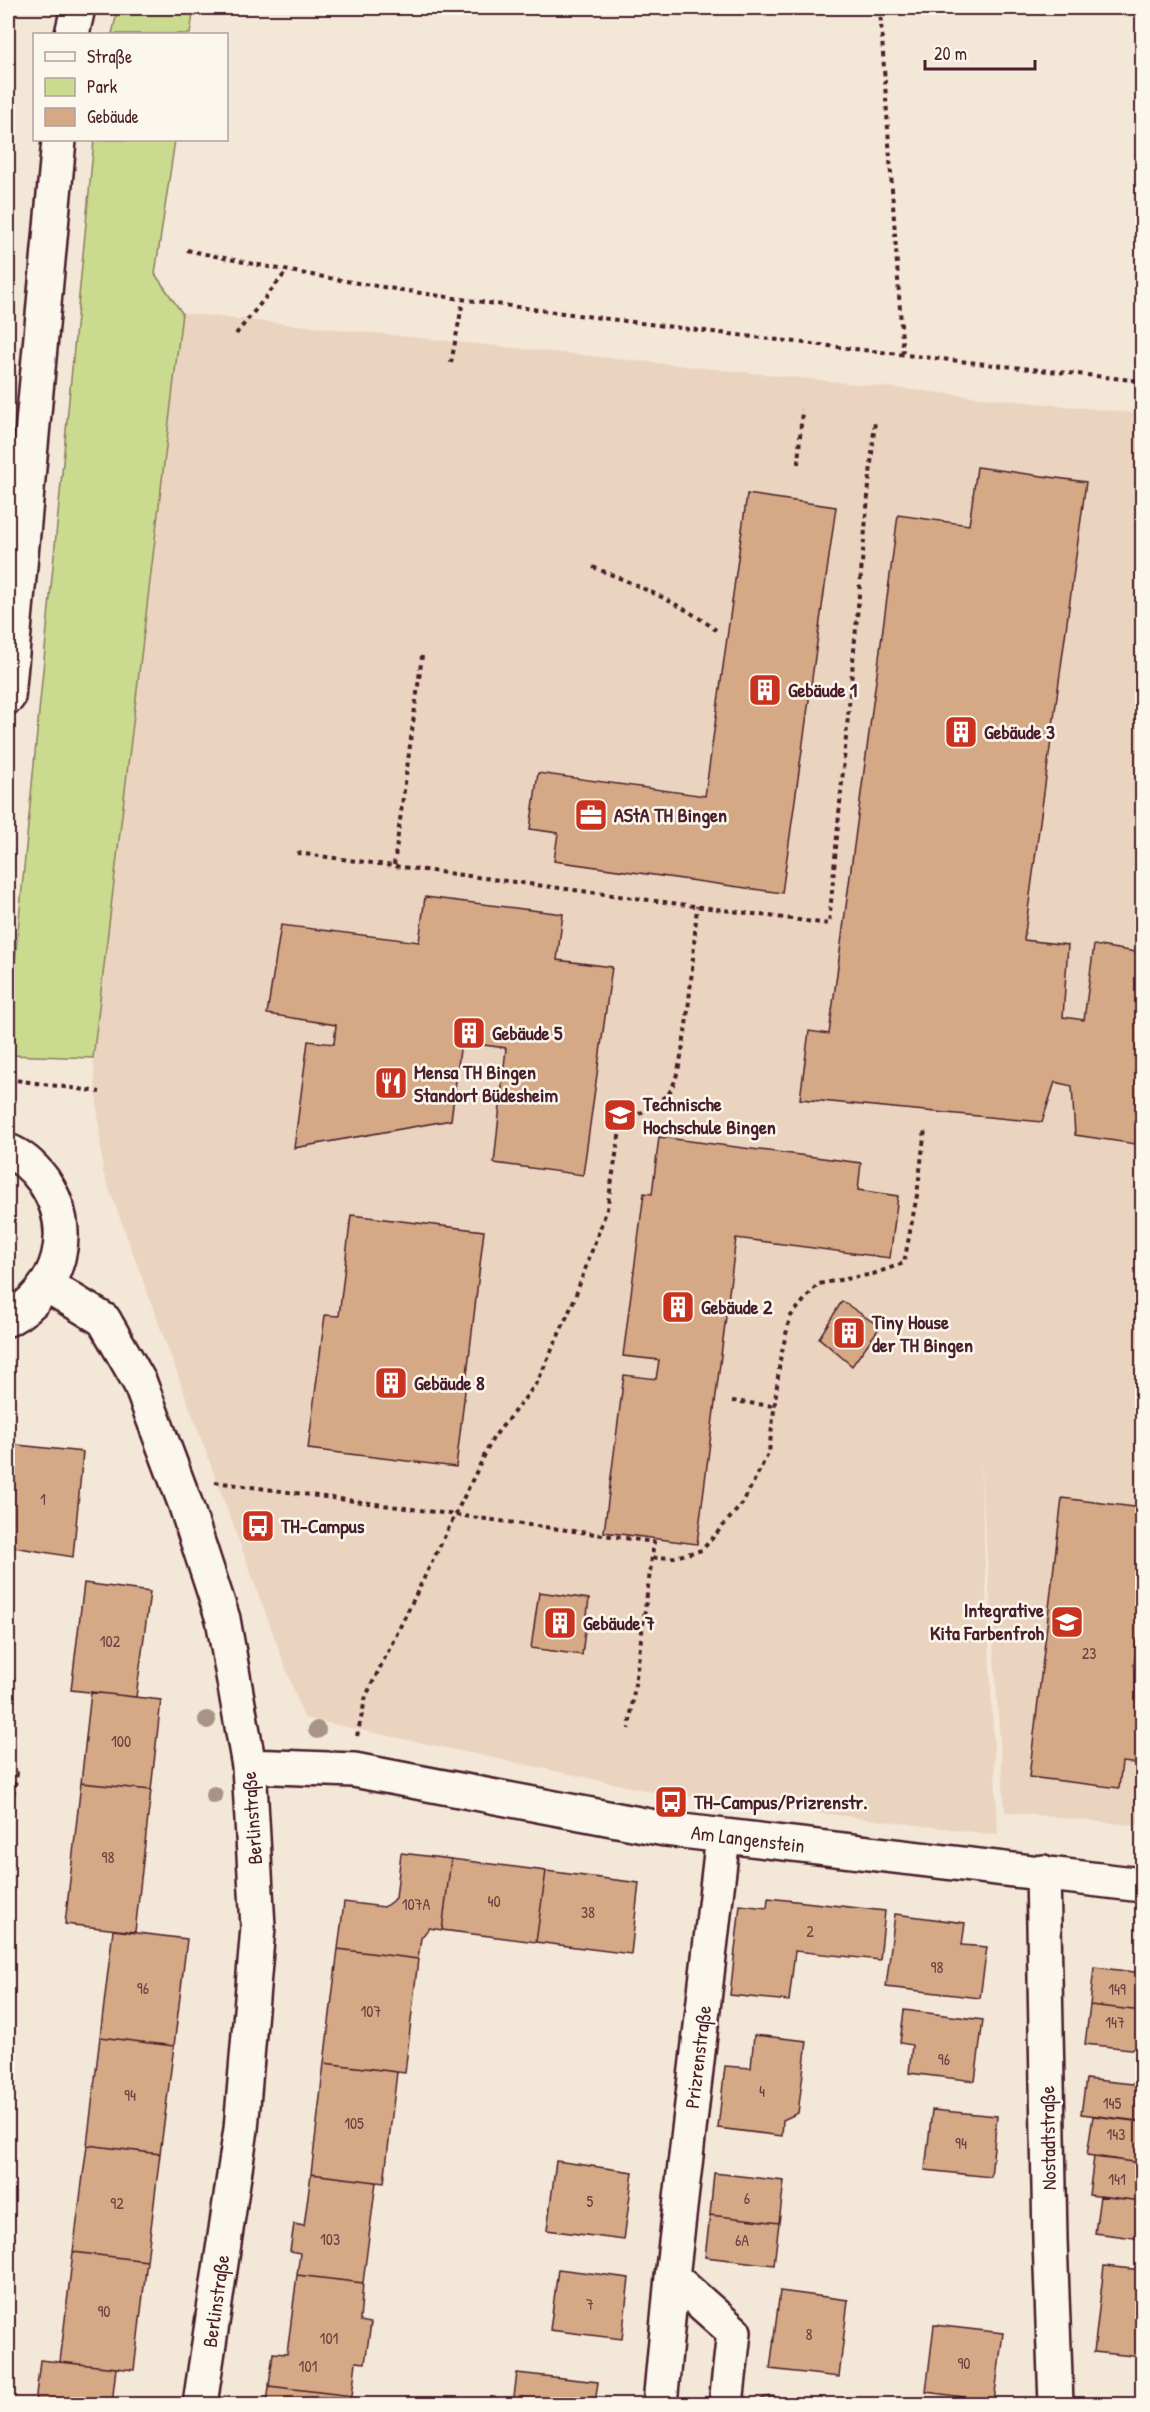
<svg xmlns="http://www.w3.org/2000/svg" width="1150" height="2412" viewBox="0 0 1150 2412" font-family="'Patrick Hand',sans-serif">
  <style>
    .built { fill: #ead4bf }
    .green { fill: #cadb90; stroke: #8a7d5e; stroke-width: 1.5 }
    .building { fill: #d5a886; stroke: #4a1f2b; stroke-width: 1.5 }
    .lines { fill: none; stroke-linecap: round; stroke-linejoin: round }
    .minor-casing { stroke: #4a1f2b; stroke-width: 38 }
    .path { stroke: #4a1f2b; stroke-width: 4; stroke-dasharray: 4.5 4.5; stroke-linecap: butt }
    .minor { stroke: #fbf7ec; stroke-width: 33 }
    .tree { fill: #a89387 }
    .labels { text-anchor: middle; stroke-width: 5; stroke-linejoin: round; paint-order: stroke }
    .number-label { font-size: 16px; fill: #6d4142 }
    .poi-label { font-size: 20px; font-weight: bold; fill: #4a1f2b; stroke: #fbf7ec; text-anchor: start }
    .street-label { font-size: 20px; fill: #4a1f2b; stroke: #fbf7ec }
  </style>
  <rect width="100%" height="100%" fill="#f3e7d8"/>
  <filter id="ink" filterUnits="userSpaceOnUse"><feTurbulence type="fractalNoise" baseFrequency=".0167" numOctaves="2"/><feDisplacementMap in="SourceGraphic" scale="12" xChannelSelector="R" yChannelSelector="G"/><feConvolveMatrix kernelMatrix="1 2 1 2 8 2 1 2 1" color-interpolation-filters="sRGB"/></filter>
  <g filter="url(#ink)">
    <!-- built -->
    <path class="built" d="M 182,313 L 1142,414 L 1142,1826 L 1005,1812 L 980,1459 L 998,1835 L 659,1793 L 304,1718 L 103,1172 L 93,1058 Z"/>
    <!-- green -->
    <path class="green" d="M 118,8 L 194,8 L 190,34 L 112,34 Z
      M 94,140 L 175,140 L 155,274 L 182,313 L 93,1058 L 8,1055 L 8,1034 Z"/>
    <!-- building -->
    <path class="building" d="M 977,467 L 1086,482 L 1024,940 L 1068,945 L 1063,1017 L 1084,1020 L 1094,945 L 1142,953 L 1142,1145 L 1075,1135 L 1072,1086 L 1055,1082 L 1042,1122 L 800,1099 L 809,1031 L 829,1034 L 898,515 L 969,525 Z
      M 747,494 L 836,507 L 782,893 L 554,861 L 558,833 L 530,829 L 538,773 L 705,796 Z
      M 425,897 L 563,914 L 557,960 L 612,967 L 583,1175 L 494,1163 L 506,1048 L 461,1042 L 451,1120 L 294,1148 L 308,1041 L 334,1044 L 336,1025 L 267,1014 L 281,925 L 419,942 Z
      M 659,1137 L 861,1163 L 858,1190 L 898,1196 L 890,1258 L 736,1238 L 697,1544 L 604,1532 L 624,1375 L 656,1379 L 659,1360 L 623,1356 L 644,1193 L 652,1194 Z
      M 351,1215 L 484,1231 L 456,1467 L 308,1449 L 325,1315 L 339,1316 Z
      M 842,1301 L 880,1327 L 852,1366 L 819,1338 Z
      M 8,1444 L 83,1452 L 73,1557 L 8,1546 Z
      M 1062,1498 L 1142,1508 L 1142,1640 L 1137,1639 L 1134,1666 L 1142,1668 L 1142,1764 L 1122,1762 L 1119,1788 L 1029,1777 Z
      M 84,1583 L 150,1592 L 136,1697 L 71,1690 Z
      M 539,1592 L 589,1599 L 582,1655 L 531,1648 Z
      M 91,1692 L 161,1700 L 151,1790 L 81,1783 Z
      M 81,1783 L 151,1790 L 135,1932 L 65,1924 Z
      M 401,1853 L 451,1859 L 442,1930 L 429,1928 L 421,1938 L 418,1959 L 338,1949 L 344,1902 L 384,1907 L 396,1898 Z
      M 451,1859 L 546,1871 L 536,1942 L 442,1930 Z
      M 546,1871 L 639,1883 L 631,1954 L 536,1942 Z
      M 768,1898 L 885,1911 L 880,1960 L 795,1951 L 789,2001 L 730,1995 L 740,1905 L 767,1908 Z
      M 895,1914 L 965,1923 L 962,1945 L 987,1947 L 980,1998 L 886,1987 Z
      M 113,1930 L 187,1939 L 174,2046 L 100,2037 Z
      M 338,1949 L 418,1959 L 405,2073 L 324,2063 Z
      M 1094,1967 L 1142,1973 L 1142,2011 L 1090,2005 Z
      M 1090,2005 L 1142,2011 L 1140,2050 L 1085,2044 Z
      M 904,2010 L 983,2020 L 975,2081 L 909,2073 L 912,2045 L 900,2043 Z
      M 754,2035 L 807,2041 L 798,2113 L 783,2120 L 782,2136 L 718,2128 L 725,2066 L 751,2068 Z
      M 100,2037 L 174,2046 L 160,2154 L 87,2145 Z
      M 324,2063 L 397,2072 L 384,2183 L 311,2174 Z
      M 1086,2079 L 1142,2085 L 1139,2121 L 1081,2114 Z
      M 932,2110 L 997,2116 L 991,2177 L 925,2170 Z
      M 1093,2116 L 1142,2122 L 1140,2163 L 1087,2155 Z
      M 87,2145 L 160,2154 L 147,2261 L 73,2252 Z
      M 1094,2157 L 1142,2163 L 1142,2201 L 1089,2195 Z
      M 556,2161 L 633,2172 L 624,2240 L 547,2230 Z
      M 714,2173 L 784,2181 L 779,2223 L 710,2215 Z
      M 311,2174 L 376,2182 L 363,2283 L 297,2275 L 300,2253 L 290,2251 L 294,2224 L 304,2226 Z
      M 1100,2196 L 1142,2201 L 1142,2239 L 1095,2233 Z
      M 710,2215 L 779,2223 L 774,2265 L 705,2257 Z
      M 73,2252 L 147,2261 L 134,2370 L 60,2362 Z
      M 1104,2266 L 1142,2270 L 1142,2357 L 1094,2352 Z
      M 558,2269 L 629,2278 L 622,2339 L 550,2330 Z
      M 297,2275 L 363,2283 L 360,2321 L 371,2323 L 365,2363 L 356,2362 L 352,2396 L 269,2386 L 273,2353 L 287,2354 Z
      M 780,2291 L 848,2300 L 839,2377 L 770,2369 Z
      M 934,2325 L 1003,2333 L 994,2401 L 926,2392 Z
      M 40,2360 L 116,2368 L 112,2404 L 35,2404 Z
      M 517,2373 L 598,2382 L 595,2404 L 513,2404 Z
      M 269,2386 L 352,2396 L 351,2404 L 267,2404 Z
      M 773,2396 L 779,2401 L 805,2404 L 753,2404 L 765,2397 Z"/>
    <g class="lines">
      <!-- minor casing -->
      <g class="minor-casing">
        <path id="minor" d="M 72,34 L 78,8
          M 8,697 L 59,140
          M 8,1151 C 21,1156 34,1168 43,1180 C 78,1230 60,1291 8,1319
          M 47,1285 L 104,1320 L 140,1383 L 185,1503 L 223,1619 L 249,1766 L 258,1927 L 241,2129 L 200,2404
          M 249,1766 L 354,1770 L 665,1829 L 1142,1885
          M 723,1836 L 672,2277 L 734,2332 L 726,2404
          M 1043,1872 L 1050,2240 L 1056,2404
          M 660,2404 L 672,2277"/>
      </g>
      <!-- path -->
      <path class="path" d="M 880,8 L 903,355
        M 8,62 L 15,8
        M 187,250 C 345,285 504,306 665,326 C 824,346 983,364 1142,381
        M 236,334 L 286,272
        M 451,363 L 463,301
        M 798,464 L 802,410
        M 593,567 C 636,585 679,602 716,630
        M 297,853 L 829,924 L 875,420
        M 394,865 L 422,656
        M 8,1079 L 100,1092
        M 732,1401 L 774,1406
        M 215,1482 L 654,1542 L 629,1729
        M 653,1558 L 675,1557 L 702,1550 L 742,1504 L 769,1452 L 780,1360 L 790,1317 L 818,1284 L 873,1274 L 904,1263 L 917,1195 L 925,1129
        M 357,1736 L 366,1696 L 493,1438 L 537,1383 L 572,1305 L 607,1209 L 621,1125 C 636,1115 655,1106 668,1094 C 687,1074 694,939 697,906
        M 8,1771 L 17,1773 L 8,1828"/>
      <!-- minor -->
      <use href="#minor" class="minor"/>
    </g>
    <!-- trees -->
    <g class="tree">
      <circle cx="207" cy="1720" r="9"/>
      <circle cx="317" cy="1730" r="9"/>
      <circle cx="214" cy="1795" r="9"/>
    </g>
  </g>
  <!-- icons -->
  <defs>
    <g id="building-square" transform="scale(1.725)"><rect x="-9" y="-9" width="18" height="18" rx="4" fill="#c8321e" stroke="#fbf7ec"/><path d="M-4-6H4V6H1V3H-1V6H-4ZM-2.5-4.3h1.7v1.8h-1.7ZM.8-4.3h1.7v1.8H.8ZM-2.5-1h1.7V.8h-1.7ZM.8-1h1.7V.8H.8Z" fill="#fff"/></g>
    <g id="office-square" transform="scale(1.725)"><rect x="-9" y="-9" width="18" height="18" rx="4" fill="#c8321e" stroke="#fbf7ec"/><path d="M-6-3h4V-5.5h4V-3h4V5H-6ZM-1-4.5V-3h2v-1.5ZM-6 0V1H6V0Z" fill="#fff"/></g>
    <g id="restaurant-square" transform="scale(1.725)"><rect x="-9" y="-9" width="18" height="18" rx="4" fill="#c8321e" stroke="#fbf7ec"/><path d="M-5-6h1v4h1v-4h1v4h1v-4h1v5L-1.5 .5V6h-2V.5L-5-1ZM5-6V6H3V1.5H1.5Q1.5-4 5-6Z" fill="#fff"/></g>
    <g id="university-square" transform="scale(1.725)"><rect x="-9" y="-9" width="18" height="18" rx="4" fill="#c8321e" stroke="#fbf7ec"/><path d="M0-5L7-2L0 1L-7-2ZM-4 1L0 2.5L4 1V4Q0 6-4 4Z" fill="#fff"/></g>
    <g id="bus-square" transform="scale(1.725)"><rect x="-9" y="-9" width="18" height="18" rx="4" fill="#c8321e" stroke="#fbf7ec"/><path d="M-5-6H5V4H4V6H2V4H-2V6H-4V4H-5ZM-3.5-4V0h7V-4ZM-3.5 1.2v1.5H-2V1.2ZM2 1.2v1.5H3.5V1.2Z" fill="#fff"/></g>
    <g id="school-square" transform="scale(1.725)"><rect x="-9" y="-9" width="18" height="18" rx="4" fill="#c8321e" stroke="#fbf7ec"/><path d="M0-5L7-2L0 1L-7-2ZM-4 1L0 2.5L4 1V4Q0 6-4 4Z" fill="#fff"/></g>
  </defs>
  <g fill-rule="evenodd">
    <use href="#building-square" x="765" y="690"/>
    <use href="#building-square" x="961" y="732"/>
    <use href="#office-square" x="591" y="815"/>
    <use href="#building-square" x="469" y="1033"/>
    <use href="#restaurant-square" x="391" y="1083"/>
    <use href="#university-square" x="620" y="1115"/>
    <use href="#building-square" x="678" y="1307"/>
    <use href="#building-square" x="849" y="1333"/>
    <use href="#building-square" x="391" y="1383"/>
    <use href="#bus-square" x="258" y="1526"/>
    <use href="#school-square" x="1067" y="1622"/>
    <use href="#building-square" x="560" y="1623"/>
    <use href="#bus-square" x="671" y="1802"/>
  </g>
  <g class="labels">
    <!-- number labels -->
    <g class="number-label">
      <text x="43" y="1505">1</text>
      <text x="110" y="1647">102</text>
      <text x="1089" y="1659">23</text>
      <text x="121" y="1747">100</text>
      <text x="108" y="1863">98</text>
      <text x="494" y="1907">40</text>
      <text x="416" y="1910">107A</text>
      <text x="588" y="1918">38</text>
      <text x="810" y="1937">2</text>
      <text x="937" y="1973">98</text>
      <text x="143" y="1994">96</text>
      <text x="1117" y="1995">149</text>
      <text x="371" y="2017">107</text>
      <text x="1115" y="2028">147</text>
      <text x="944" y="2065">96</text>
      <text x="762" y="2097">4</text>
      <text x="130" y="2101">94</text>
      <text x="1112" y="2109">145</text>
      <text x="354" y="2129">105</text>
      <text x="1116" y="2140">143</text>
      <text x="961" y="2149">94</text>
      <text x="1117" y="2185">141</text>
      <text x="747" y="2204">6</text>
      <text x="590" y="2207">5</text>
      <text x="117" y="2209">92</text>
      <text x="330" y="2245">103</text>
      <text x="742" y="2246">6A</text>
      <text x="590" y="2310">7</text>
      <text x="104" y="2317">90</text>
      <text x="809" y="2340">8</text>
      <text x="329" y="2344">101</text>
      <text x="964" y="2369">90</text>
      <text x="308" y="2372">101</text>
    </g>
    <!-- poi labels -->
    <g class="poi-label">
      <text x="788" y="697">Gebäude 1</text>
      <text x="984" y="739">Gebäude 3</text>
      <text x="614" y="822">AStA TH Bingen</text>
      <text x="492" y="1040">Gebäude 5</text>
      <text x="414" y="1079">Mensa TH Bingen<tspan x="414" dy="23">Standort Büdesheim</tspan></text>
      <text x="643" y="1111">Technische<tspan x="643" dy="23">Hochschule Bingen</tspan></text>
      <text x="701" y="1314">Gebäude 2</text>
      <text x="872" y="1329">Tiny House<tspan x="872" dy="23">der TH Bingen</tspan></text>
      <text x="414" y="1390">Gebäude 8</text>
      <text x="281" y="1533">TH-Campus</text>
      <text x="1044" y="1617" text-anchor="end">Integrative<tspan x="1044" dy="23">Kita Farbenfroh</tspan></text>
      <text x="583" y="1630">Gebäude 7</text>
      <text x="694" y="1809">TH-Campus/Prizrenstr.</text>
    </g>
    <!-- street labels -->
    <g class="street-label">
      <text transform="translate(252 1818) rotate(-94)" y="7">Berlinstraße</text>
      <text transform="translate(748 1839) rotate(7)" y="7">Am Langenstein</text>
      <text transform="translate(698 2057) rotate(-83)" y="7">Prizrenstraße</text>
      <text transform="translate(1048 2138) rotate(-91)" y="7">Nostadtstraße</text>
      <text transform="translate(216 2301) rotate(-82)" y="7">Berlinstraße</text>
    </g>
  </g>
  <!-- margin -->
  <rect width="1150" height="2412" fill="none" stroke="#fbf7ec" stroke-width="30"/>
  <rect x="15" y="15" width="1120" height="2382" fill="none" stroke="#4a1f2b" stroke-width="2" filter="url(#ink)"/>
  <!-- legend -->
  <rect x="33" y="33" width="195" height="108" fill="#fbf7ec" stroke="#b4a19f" stroke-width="1.5"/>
  <rect x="45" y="52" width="30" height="9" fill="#fbf7ec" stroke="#b4a19f" stroke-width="1.5"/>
  <text x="87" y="63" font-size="18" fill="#4a1f2b">Straße</text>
  <rect x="45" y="78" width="30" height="18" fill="#cadb90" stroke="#b4a19f" stroke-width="1.5"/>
  <text x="87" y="93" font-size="18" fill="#4a1f2b">Park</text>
  <rect x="45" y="108" width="30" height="18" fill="#d5a886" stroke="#b4a19f" stroke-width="1.5"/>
  <text x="87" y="123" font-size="18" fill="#4a1f2b">Gebäude</text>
  <!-- scale -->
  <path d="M925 60v9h110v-9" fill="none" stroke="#4a1f2b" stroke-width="3"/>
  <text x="934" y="60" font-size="18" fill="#4a1f2b" stroke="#fbf7ec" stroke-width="4.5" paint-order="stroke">20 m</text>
</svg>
